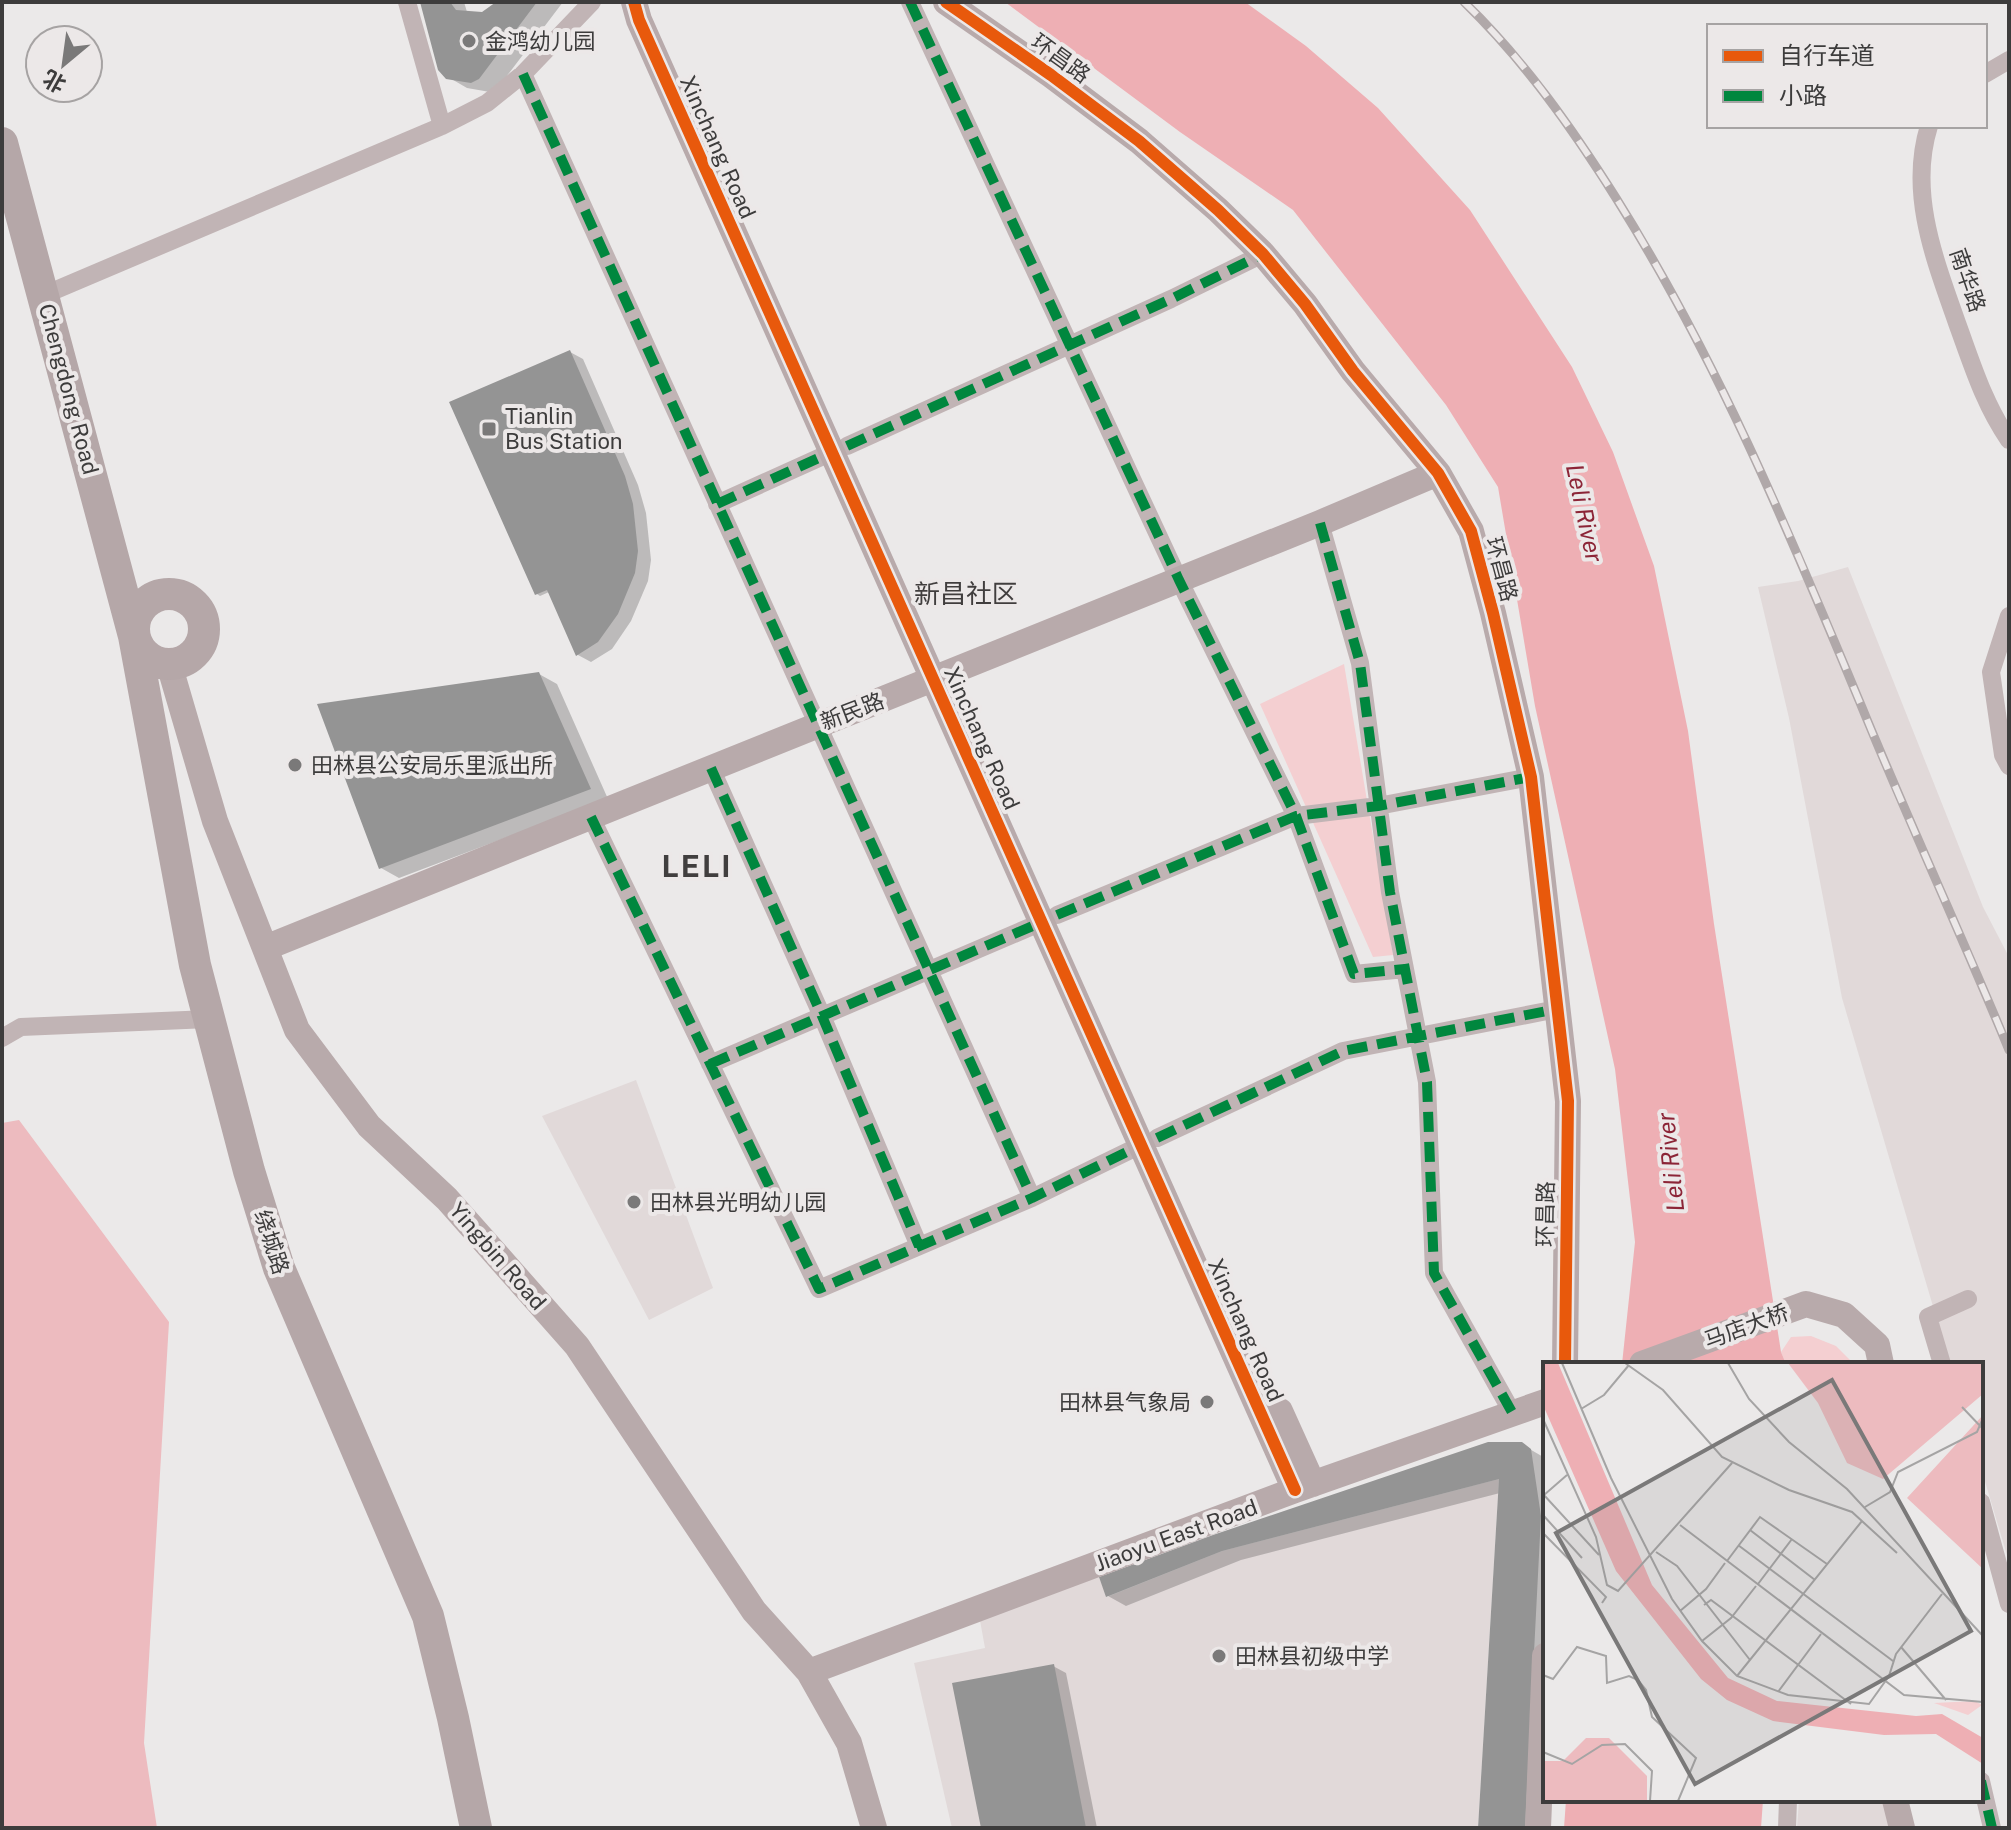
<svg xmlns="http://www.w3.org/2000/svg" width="2011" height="1830" viewBox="0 0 2011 1830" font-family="'Public Sans','Noto Sans SC',sans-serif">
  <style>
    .built { fill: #e1d9d9 }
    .green { fill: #f4cfd1 }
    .forest { fill: #edbbbf }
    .water { fill: #eeafb4 }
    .shadow { fill: #0003 }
    .building { fill: #949494 }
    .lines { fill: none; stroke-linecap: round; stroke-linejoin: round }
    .street { stroke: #c1b4b5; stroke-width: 18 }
    .secondary { stroke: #b8aaab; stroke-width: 26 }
    .highway { stroke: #b5a7a8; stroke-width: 32 }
    .rail-casing { stroke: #b0a8a9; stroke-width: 9 }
    .rail { stroke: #ece8e8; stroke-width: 6; stroke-dasharray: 18; stroke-linecap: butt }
    .quiet { stroke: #00873e; stroke-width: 10; stroke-dasharray: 20 10; stroke-linecap: butt }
    .cycleway-casing { stroke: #ece8e8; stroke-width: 17 }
    .cycleway { stroke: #e8590c; stroke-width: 12 }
    .poi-dot { fill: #7a7979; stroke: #ece8e8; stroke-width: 3 }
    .labels { text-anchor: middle; stroke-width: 8; stroke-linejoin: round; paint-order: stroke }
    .poi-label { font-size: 22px; fill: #3d3c3c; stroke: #ece8e8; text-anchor: start }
    .street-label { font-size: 22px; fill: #3d3c3c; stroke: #ece8e8 }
    .water-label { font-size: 24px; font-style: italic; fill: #8c2537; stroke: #ece8e8 }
    .quarter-label { font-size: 26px; fill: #413e3e; stroke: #ece8e8 }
    .district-label { font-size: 30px; font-weight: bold; letter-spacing: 2px; fill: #413e3e; stroke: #ece8e8 }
    .inset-road { fill: none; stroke: #a5a4a4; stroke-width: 2 }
    .view { fill: #7a7979; fill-opacity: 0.15; stroke: #7a7979; stroke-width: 4 }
    .inset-edge { fill: none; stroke: #3d3c3c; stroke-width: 4 }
  </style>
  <rect width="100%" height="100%" fill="#ebe9e9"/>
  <!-- built -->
  <path class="built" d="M 1848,567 L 1983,907 L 2009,957 L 2009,1562 L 1981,1468 L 1981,1364 L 1950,1364 L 1842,998 L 1789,718 L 1758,587 L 1798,581 Z
    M 636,1080 L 713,1288 L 649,1320 L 542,1116 Z
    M 1499,1479 L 1478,1828 L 952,1828 L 914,1663 L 985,1648 L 979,1615 L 1099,1577 L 1107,1597 L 1222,1551 Z
    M 1799,1800 L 1883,1800 L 1891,1828 L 1797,1828 Z"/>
  <!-- green -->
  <path class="green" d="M 1344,664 L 1393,955 L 1373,957 L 1260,704 Z
    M 1811,1336 L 1836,1346 L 1854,1364 L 1786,1364 L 1781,1352 L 1791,1337 Z"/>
  <!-- forest -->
  <path class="forest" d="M 19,1120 L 169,1322 L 144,1743 L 157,1828 L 2,1828 L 2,1123 Z"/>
  <!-- water -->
  <path class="water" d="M 1005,2 L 1245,2 L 1306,46 L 1378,108 L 1470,210 L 1572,367 L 1613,452 L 1654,566 L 1688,731 L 1714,924 L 1781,1352 L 1786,1364 L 1622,1364 L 1635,1242 L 1615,1069 L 1535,706 L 1498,487 L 1446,405 L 1293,210 L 1180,132 Z
    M 1566,1800 L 1763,1800 L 1761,1828 L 1564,1828 Z"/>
  <!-- shadow -->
  <path class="shadow" d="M 422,2 L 464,2 L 467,12 L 482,14 L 499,2 L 563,2 L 497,89 L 490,92 L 467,88 L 448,77 Z
    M 570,352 L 583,359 L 638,485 L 646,513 L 651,560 L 648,581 L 631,621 L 612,649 L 591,662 L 578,655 L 549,592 L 540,596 L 537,594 Z
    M 539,674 L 557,684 L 608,799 L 399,878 L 381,868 Z
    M 1521,1444 L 1545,1458 L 1543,1828 L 1480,1828 L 1500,1493 L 1241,1560 L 1126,1606 L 1108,1596 L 1102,1578 Z
    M 1053,1666 L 1066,1673 L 1097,1828 L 983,1828 Z"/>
  <!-- building -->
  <path class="building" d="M 420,2 L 450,2 L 456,10 L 482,12 L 496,2 L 537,2 L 479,79 L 471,83 L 446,79 L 438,70 Z
    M 570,350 L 625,476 L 633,504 L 638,551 L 635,573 L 618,614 L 598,642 L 576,656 L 547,590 L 535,595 L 449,402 Z
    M 539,672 L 591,789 L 379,869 L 317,704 Z
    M 1488,1442 L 1522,1442 L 1531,1449 L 1541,1516 L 1525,1828 L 1478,1828 L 1499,1479 L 1222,1551 L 1106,1597 L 1099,1577 L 1213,1535 Z
    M 1054,1664 L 1086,1828 L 981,1828 L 952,1683 Z"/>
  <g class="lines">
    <!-- street -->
    <path class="street" d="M 407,2 L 442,126
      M 910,2 L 1179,580 L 1296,816 L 1354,974 L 1405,969
      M 523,74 L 1032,1198
      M 1985,74 L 2009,60
      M 1929,126 C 1908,193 1935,260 1957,323 C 1972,364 1984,404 2009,440
      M 44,295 L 442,126 L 487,103 L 523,74 L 592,2
      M 847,446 L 1171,299 L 1263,254
      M 717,504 L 832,452
      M 1320,523 L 1360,663 L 1390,892 L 1427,1082 L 1434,1273 L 1513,1414
      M 2009,616 L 1991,672 L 2003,755 L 2009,766
      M 711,768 L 822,1016 L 919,1246
      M 591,817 L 819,1289 L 1032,1198 L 1141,1145
      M 1057,915 L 1296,816 L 1378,806 L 1531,777
      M 2,1038 L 21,1027 L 209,1019
      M 710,1064 L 1042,922
      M 1157,1138 L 1343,1051 L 1557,1009
      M 1942,1364 L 1928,1317 L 1968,1299
      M 1981,1502 L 2009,1604
      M 1981,1781 L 1992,1828
      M 1787,1828 L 1788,1800"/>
    <!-- secondary -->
    <path class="secondary" d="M 634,2 L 639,20 L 1295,1490
      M 946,2 L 1051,75 L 1139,141 L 1218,210 L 1263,254 L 1305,304 L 1353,371 L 1438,473 L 1471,531 L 1493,613 L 1531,777 L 1568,1101 L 1565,1364
      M 169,664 L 215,821 L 297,1030 L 369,1126 L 447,1199 L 577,1346 L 754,1611 L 809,1672 L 849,1743 L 874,1828
      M 265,948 L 1320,523 L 1438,473
      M 1642,1364 L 1806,1304 L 1844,1315 L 1877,1345 L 1881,1364
      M 1280,1411 L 1313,1484
      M 809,1672 L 1295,1490 L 1545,1402
      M 1895,1800 L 1902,1828
      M 1538,1828 L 1545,1656"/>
    <!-- highway -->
    <path class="highway" d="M 2,143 L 134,636 L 195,965 L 249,1171 L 279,1268 L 428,1616 L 453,1718 L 476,1828
      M134 629a35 35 0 1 1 70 0a35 35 0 1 1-70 0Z"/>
    <!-- rail casing -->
    <g class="rail-casing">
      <path id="rail" d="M 1464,2 C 1524,60 1572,128 1616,198 C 1717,359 1788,530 1861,705 C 1908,820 1961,934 2009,1050"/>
    </g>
    <!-- rail -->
    <use href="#rail" class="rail"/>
    <!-- quiet -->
    <path class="quiet" d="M 910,2 L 1179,580 L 1296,816 L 1354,974 L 1405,969
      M 523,74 L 1032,1198
      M 847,446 L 1171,299 L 1263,254
      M 717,504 L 832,452
      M 1320,523 L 1360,663 L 1390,892 L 1427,1082 L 1434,1273 L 1513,1414
      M 711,768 L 822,1016 L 919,1246
      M 591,817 L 819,1289 L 1032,1198 L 1141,1145
      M 1057,915 L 1296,816 L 1378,806 L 1531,777
      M 710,1064 L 1042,922
      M 1157,1138 L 1343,1051 L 1557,1009
      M 1981,1781 L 1992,1828"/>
    <!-- cycleway casing -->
    <g class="cycleway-casing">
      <path id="cycleway" d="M 634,2 L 639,20 L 1295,1490
        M 946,2 L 1051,75 L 1139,141 L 1218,210 L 1263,254 L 1305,304 L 1353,371 L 1438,473 L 1471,531 L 1493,613 L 1531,777 L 1568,1101 L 1565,1364"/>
    </g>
    <!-- cycleway -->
    <use href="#cycleway" class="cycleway"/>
  </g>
  <!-- markers -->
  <g class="poi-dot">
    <circle cx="469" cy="41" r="8"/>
    <rect x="481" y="421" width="16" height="16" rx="4"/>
    <circle cx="295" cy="765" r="8"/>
    <circle cx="634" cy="1202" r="8"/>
    <circle cx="1207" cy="1402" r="8"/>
    <circle cx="1219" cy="1656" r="8"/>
  </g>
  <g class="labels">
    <!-- poi labels -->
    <g class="poi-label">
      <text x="485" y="49">金鸿幼儿园</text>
      <text x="505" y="424">Tianlin<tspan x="505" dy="25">Bus Station</tspan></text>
      <text x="311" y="773">田林县公安局乐里派出所</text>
      <text x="650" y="1210">田林县光明幼儿园</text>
      <text x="1191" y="1410" text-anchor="end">田林县气象局</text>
      <text x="1235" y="1664">田林县初级中学</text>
    </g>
    <!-- street labels -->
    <g class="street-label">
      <text transform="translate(1061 58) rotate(36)" y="8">环昌路</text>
      <text transform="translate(718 147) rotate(66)" y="8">Xinchang Road</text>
      <text transform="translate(1968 280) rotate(71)" y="8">南华路</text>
      <text transform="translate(69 389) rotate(75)" y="8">Chengdong Road</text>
      <text transform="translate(1502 569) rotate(75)" y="8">环昌路</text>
      <text transform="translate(852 711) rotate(-21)" y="8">新民路</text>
      <text transform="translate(982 738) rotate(66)" y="8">Xinchang Road</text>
      <text transform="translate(1545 1214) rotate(-89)" y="8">环昌路</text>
      <text transform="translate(272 1242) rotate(72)" y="8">绕城路</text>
      <text transform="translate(498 1256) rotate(49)" y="8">Yingbin Road</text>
      <text transform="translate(1746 1326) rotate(-20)" y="8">马店大桥</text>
      <text transform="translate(1246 1330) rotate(66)" y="8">Xinchang Road</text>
      <text transform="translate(1176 1535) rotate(-20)" y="8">Jiaoyu East Road</text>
    </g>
    <!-- water labels -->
    <g class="water-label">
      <text transform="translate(1584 513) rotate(78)" y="8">Leli River</text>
      <text transform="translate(1671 1162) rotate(-96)" y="8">Leli River</text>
    </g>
    <!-- quarter labels -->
    <g class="quarter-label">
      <text x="966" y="603">新昌社区</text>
    </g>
    <!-- district labels -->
    <g class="district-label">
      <text x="697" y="877">LELI</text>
    </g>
  </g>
  <!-- overview -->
  <g transform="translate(1543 1362)">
    <rect width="440" height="440" fill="#ebe9e9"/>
    <path d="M 432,339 L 439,343 L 425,353 L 391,341 Z" fill="#f4cfd1"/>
    <path d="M 245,1 L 440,1 L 440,32 L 340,117 L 304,101 L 275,41 ZM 440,53 L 440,207 L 364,136 ZM 43,376 L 66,376 L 104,414 L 104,439 L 0,439 L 0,399 L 20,399 Z" fill="#edbbbf"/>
    <path d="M 0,1 L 15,1 L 109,223 L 185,316 L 234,339 L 373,354 L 399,352 L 440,376 L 440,402 L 393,372 L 341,373 L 230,359 L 184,338 L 158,317 L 73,209 L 0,43 Z" fill="#eeafb4"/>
    <path class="inset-road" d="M 19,1 L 68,116 L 129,237 L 159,279 L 194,314 L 245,333 L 326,342 L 346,314 L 353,292 L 399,232M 82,1 L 120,28 L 179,95 L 246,128 L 309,150 L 354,191M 185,1 L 206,37 L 246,80 L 304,127 L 440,274M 419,45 L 440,67M 38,47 L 61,33 L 86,3M 0,57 L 53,175 L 64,223 L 75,229 L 189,101M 0,132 L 56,193M 1,133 L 24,113M 322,145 L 347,130 L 355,110 L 434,70 L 440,56M 0,153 L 39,196M 137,163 L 361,333 L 440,340M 207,168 L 272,218M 0,171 L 63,235 L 59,241M 195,183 L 350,299M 113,190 L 134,204 L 207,298M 184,199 L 217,155 L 284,202M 215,222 L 249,177M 161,243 L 168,238 L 308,342M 137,249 L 163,227 L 182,201M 159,279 L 188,256 L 213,224M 358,285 L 403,338M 0,313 L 10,317 L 34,285 L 63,294 L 64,321 L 86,314 L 95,318 L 103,328 L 109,355 L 153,396 L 135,439M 194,314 L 319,159M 235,330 L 278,272M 0,390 L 29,402 L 59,383 L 82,382 L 109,409 L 107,439"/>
    <path class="view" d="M 289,18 L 428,269 L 152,422 L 13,171 Z"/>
    <rect width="440" height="440" class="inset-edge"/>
  </g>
  <!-- border -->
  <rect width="2011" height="1830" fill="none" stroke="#3d3c3c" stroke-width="8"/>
  <!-- legend -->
  <rect x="1707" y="24" width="280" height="104" fill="#ece8e8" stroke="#a6a3a3" stroke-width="2"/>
  <rect x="1723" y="50" width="40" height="12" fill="#e8590c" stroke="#a6a3a3" stroke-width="2"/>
  <text x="1779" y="64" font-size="24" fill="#3d3c3c">自行车道</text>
  <rect x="1723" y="90" width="40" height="12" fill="#00873e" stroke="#a6a3a3" stroke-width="2"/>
  <text x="1779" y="104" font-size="24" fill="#3d3c3c">小路</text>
  <!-- north arrow -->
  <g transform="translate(64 64) rotate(209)"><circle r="38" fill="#ece8e8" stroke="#a6a3a3" stroke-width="2"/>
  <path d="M0-6L14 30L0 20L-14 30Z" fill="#7a7979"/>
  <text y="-12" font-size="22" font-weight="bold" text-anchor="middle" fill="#3d3c3c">北</text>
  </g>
</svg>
